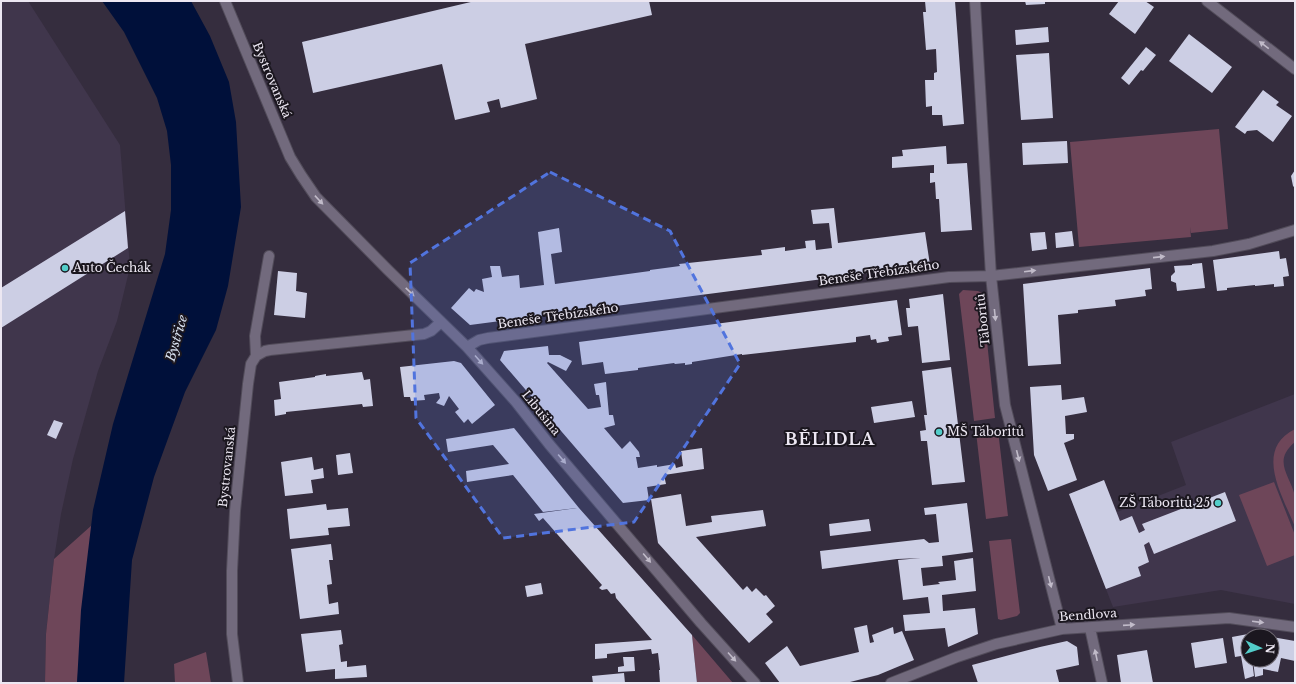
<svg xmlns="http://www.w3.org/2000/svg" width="1296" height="684" viewBox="0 0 1296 684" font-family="'Libre Baskerville',serif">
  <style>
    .built { fill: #40364c }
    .green { fill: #6e4659 }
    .water { fill: #00103a }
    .building { fill: #cccee4 }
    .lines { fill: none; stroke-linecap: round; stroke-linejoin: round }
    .minor-casing { stroke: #524c5a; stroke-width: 12 }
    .minor { stroke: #726a7d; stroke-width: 10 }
    .oneway { fill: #c1bbc9 }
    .marked { fill: #5174de; fill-opacity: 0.2; stroke: #5174de; stroke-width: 3; stroke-dasharray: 8 5; stroke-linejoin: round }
    .poi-dot { fill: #53cdc9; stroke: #1b171f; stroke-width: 1.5 }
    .labels { text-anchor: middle; stroke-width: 4; stroke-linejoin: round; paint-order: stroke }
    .street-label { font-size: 12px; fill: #ece7f2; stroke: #1b171f }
    .poi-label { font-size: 12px; fill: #ece7f2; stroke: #1b171f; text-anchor: start }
    .water-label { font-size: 13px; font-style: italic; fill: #dae3f2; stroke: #1b171f }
    .district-label { font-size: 16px; font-weight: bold; letter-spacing: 1px; fill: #ece7f2; stroke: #1b171f }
  </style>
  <rect width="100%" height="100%" fill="#352d3e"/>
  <!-- built -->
  <path class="built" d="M 1,1 L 28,1 L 120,145 L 130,267 L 117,321 L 98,371 L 73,459 L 61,514 L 54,559 L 46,634 L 45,683 L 1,683 Z
    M 1295,394 L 1295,604 L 1221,590 L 1113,607 L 1069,494 L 1104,480 L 1117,512 L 1186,485 L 1171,442 Z"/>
  <!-- green -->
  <path class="green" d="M 1219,129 L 1228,229 L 1191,233 L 1190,227 L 1191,237 L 1079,247 L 1070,142 Z
    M 963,290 L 978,291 L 982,293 L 995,418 L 974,421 L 959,294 Z
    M 1295,429 L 1295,442 C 1272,461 1290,475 1295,496 C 1296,505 1295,517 1295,527 C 1283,496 1253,450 1295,429 Z
    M 998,430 L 1008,516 L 986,519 L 976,432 Z
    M 1274,482 L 1295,535 L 1295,555 L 1267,566 L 1239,495 Z
    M 92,525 L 77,683 L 45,683 L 46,634 L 54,559 Z
    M 1011,539 L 1020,613 L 1017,616 L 1001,620 L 998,619 L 989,541 Z
    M 692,635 L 733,683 L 697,683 Z
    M 206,652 L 211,683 L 175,683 L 174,664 Z"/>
  <!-- water -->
  <path class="water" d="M 102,1 L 191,1 L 210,36 L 229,82 L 236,122 L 241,207 L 228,286 L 216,330 L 185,392 L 154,477 L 132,560 L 124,683 L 77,683 L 81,610 L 93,510 L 113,424 L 165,254 L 171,210 L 171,165 L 167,131 L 157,98 L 124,32 Z"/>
  <!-- building -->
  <path class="building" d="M 475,1 L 649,1 L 652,15 L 525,44 L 537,99 L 501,108 L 499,99 L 487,102 L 490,112 L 455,120 L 442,64 L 313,93 L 302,42 Z
    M 925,1 L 955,1 L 964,124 L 943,126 L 942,115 L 932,115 L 932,106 L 926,107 L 925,80 L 934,80 L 934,73 L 937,72 L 936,49 L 926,50 L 923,12 L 926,12 Z
    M 1025,1 L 1045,1 L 1045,4 L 1026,5 Z
    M 1119,1 L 1145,1 L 1154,7 L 1135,34 L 1109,14 Z
    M 1048,27 L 1049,42 L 1016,45 L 1015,30 Z
    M 1189,34 L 1232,67 L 1212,93 L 1169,61 Z
    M 1146,47 L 1156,55 L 1143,71 L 1141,70 L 1129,85 L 1121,78 Z
    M 1049,53 L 1053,118 L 1021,120 L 1016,55 Z
    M 1263,90 L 1279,102 L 1276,105 L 1292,116 L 1273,142 L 1257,130 L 1247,131 L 1245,134 L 1235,127 Z
    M 1067,141 L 1068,163 L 1023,165 L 1022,143 Z
    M 946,146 L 947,164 L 967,163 L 972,230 L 941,232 L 939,199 L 936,199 L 935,182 L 930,183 L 930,173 L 934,173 L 934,165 L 892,168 L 892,157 L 903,156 L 902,150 Z
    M 1295,170 L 1295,188 L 1293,186 L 1291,176 Z
    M 834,208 L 838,243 L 925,232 L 930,265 L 470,325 L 451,308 L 469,288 L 474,292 L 476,289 L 484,292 L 482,279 L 492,277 L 490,266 L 500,266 L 502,277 L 519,275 L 520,288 L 544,285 L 538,232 L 559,228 L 562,252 L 551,254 L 555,284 L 650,271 L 650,270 L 680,266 L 679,264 L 762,255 L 761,250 L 785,247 L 785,251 L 806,248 L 805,241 L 815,240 L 816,250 L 832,248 L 829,223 L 813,224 L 811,210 Z
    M 125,211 L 128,248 L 1,328 L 1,288 Z
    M 1072,231 L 1074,246 L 1056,248 L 1055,233 Z
    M 1045,232 L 1047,249 L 1032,251 L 1030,233 Z
    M 1279,251 L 1280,259 L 1286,258 L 1289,276 L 1283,277 L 1284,286 L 1274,287 L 1274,284 L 1255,286 L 1255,285 L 1227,288 L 1227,290 L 1217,291 L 1213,260 Z
    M 1202,263 L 1205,288 L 1177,291 L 1176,283 L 1171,281 L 1171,276 L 1175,272 L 1174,266 L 1192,265 L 1192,264 Z
    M 1150,268 L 1152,289 L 1145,290 L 1146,296 L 1115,300 L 1116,306 L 1078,310 L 1078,313 L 1058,315 L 1061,364 L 1028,366 L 1023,284 Z
    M 278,271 L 297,273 L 296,291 L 307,293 L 305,318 L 274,315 Z
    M 943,294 L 950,360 L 922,363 L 918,326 L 908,327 L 906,308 L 910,308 L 909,299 Z
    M 897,300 L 902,335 L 888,337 L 889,341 L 877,343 L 876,339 L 871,340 L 870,335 L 856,337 L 856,342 L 742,355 L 742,354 L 692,362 L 692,364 L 685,365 L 685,363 L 675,364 L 674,363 L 638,368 L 638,370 L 605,374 L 603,362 L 582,365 L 579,342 Z
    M 548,346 L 549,355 L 560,355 L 572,361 L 566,371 L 548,362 L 547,363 L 588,409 L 601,407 L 599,395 L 596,395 L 594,384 L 606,382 L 609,415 L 613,415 L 615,425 L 604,428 L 622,449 L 630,441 L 639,452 L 640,457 L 636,457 L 638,468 L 657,465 L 657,467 L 675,464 L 676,468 L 683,466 L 681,451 L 702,448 L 704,469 L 664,475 L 666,484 L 647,487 L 649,500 L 623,503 L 500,360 L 504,351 Z
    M 454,361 L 461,363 L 495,405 L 472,424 L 468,419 L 464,423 L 455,412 L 459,409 L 449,396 L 444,406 L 436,403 L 440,398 L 439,393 L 424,395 L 425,400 L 411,401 L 410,397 L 404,397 L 400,367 Z
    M 951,367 L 965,482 L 932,485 L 927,441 L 921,441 L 920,431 L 926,430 L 924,415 L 927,415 L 922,371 Z
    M 362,372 L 364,380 L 370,379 L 373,406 L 363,407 L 362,404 L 286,412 L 286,414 L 275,416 L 274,400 L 281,399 L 279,382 L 315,377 L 315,376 L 326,374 L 326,376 Z
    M 1061,385 L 1062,400 L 1084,397 L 1087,412 L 1065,416 L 1066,434 L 1074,434 L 1074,439 L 1064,443 L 1077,480 L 1048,491 L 1034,455 L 1030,387 Z
    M 912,401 L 915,417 L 874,423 L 871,407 Z
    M 54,420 L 63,423 L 56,439 L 47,435 Z
    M 514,428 L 579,508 L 692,635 L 697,683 L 660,683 L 659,670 L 660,670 L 658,653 L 652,654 L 651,649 L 607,654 L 607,658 L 595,659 L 595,644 L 652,640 L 616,598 L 615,593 L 611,594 L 607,589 L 602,590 L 599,588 L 602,585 L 543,518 L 539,521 L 534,514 L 577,508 L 543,512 L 513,475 L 467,482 L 466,471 L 509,464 L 493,445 L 448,452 L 446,439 Z
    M 350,453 L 353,473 L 338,475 L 336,455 Z
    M 312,457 L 314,470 L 323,468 L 324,478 L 311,480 L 313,493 L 285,496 L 281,462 Z
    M 1104,480 L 1120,521 L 1132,516 L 1139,533 L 1145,530 L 1142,524 L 1225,492 L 1236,521 L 1154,554 L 1149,542 L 1144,545 L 1149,562 L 1138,567 L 1141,576 L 1106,589 L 1069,494 Z
    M 681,494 L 686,526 L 712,522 L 711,516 L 763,510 L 766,526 L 696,537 L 743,590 L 747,586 L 752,592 L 756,588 L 764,596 L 766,595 L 775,606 L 766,614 L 773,622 L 749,643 L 658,543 L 651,499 Z
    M 967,503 L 973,552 L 942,556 L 943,566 L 921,568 L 923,586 L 940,584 L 938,582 L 956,580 L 954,561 L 973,558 L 976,591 L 942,595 L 943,611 L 975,608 L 978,634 L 948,647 L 945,628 L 905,631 L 903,615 L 930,613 L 928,597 L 903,600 L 898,560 L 921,558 L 897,559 L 822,569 L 820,551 L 924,539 L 929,543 L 939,542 L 936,514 L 925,515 L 924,508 Z
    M 326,504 L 327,510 L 348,508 L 350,526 L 328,528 L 329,535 L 290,539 L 287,509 Z
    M 869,519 L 871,531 L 830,536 L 829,524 Z
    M 331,544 L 333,560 L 329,560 L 332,584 L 327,585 L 329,604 L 338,602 L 339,614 L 300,619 L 291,549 Z
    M 541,583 L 543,594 L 527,597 L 525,586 Z
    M 867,625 L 870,643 L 874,642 L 872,635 L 893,627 L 894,634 L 902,631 L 914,660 L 878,675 L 846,683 L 780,683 L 765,663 L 787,646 L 800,666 L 859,652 L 854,628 Z
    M 341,630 L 343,644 L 339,645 L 341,662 L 347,661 L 347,667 L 366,665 L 367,677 L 335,679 L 335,669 L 306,672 L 301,634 Z
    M 1248,634 L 1258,635 L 1248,636 L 1248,660 L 1252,660 L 1254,676 L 1245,679 L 1241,656 L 1235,657 L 1232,637 Z
    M 1272,637 L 1295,641 L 1295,661 L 1281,658 L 1278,672 L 1263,669 L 1263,675 L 1255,677 L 1253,660 L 1272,660 Z
    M 1223,638 L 1227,663 L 1195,668 L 1191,643 Z
    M 1067,641 L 1077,647 L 1079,665 L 1056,670 L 1059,682 L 1052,683 L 978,683 L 972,665 L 1040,647 Z
    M 1147,650 L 1153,683 L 1121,683 L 1117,655 Z
    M 623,657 L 634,657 L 635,671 L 618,672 L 618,667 L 624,666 Z
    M 624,673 L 625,683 L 593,683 L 592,676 Z"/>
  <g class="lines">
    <!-- minor casing -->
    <g class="minor-casing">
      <path id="minor" d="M 225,1 L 290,157 L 301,175 L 316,197 L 388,270 L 467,347 L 516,402 L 549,444 L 701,623 L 755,683
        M 975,1 L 991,276 L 1005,405 L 1062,629
        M 1207,1 L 1295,69
        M 467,347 L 479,340 L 488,338 L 949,277 L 991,276 L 1213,251 L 1249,244 L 1295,230
        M 256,356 L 265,351 L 270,350 L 424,334 L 431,331 L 441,322
        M 1090,628 L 1102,683
        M 238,683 L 232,634 L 232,571 L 235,511 L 248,384 L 251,364 L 256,356 L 255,336 L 269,256
        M 891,683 L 957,657 L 996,644 L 1062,629 L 1229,618 L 1295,627"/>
    </g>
    <!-- minor -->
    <use href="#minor" class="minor"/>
  </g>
  <!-- one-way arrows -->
  <defs><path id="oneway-solid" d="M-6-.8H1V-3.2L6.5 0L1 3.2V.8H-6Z"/></defs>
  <g class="oneway">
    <use href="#oneway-solid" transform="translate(1264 45) rotate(-143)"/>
    <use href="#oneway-solid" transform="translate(319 200) rotate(47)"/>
    <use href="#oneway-solid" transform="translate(1159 257) rotate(-6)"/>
    <use href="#oneway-solid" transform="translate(1030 271) rotate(-7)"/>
    <use href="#oneway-solid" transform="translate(410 292) rotate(44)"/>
    <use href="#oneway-solid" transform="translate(995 315) rotate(84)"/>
    <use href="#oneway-solid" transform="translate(479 360) rotate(48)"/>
    <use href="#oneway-solid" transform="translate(1018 456) rotate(76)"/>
    <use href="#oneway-solid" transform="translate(562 459) rotate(50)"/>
    <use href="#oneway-solid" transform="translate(647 558) rotate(50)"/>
    <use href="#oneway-solid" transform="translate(1050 582) rotate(76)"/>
    <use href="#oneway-solid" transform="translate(1258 622) rotate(7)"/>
    <use href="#oneway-solid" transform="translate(1129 625) rotate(-4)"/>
    <use href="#oneway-solid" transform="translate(1096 655) rotate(-102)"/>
    <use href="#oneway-solid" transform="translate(732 657) rotate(48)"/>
  </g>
  <!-- marked area -->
  <path class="marked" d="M 550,172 L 670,231 L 740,364 L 634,522 L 503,538 L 416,418 L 410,263 Z"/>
  <!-- markers -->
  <g class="poi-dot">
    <circle cx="65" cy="268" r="4"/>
    <circle cx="939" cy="432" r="4"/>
    <circle cx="1218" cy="503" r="4"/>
  </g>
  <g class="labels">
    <!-- street labels -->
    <g class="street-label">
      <text transform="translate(272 80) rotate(67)" y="4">Bystrovanská</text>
      <text transform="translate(879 273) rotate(-8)" y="4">Beneše Třebízského</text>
      <text transform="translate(558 316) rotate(-8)" y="4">Beneše Třebízského</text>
      <text transform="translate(983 320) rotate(-96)" y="4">Táboritů</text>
      <text transform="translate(541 413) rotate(51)" y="4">Libušina</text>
      <text transform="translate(227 467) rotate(-84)" y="4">Bystrovanská</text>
      <text transform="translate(1088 615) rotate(-4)" y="4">Bendlova</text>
    </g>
    <!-- poi labels -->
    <g class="poi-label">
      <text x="73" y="272">Auto Čechák</text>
      <text x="947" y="436">MŠ Táboritů</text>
      <text x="1210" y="507" text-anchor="end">ZŠ Táboritů 25</text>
    </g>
    <!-- water labels -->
    <g class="water-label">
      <text transform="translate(176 338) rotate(-74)" y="5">Bystřice</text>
    </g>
    <!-- district labels -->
    <g class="district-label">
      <text x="830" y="445">BĚLIDLA</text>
    </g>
  </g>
  <!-- border -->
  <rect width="1296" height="684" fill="none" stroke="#ece7f2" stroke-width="4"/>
  <!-- north arrow -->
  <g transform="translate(1260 648) rotate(93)"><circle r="19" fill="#1b171f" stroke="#6f6a73"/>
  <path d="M0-3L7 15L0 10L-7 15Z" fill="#53cdc9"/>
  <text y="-6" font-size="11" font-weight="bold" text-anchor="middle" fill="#ece7f2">N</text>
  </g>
</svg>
